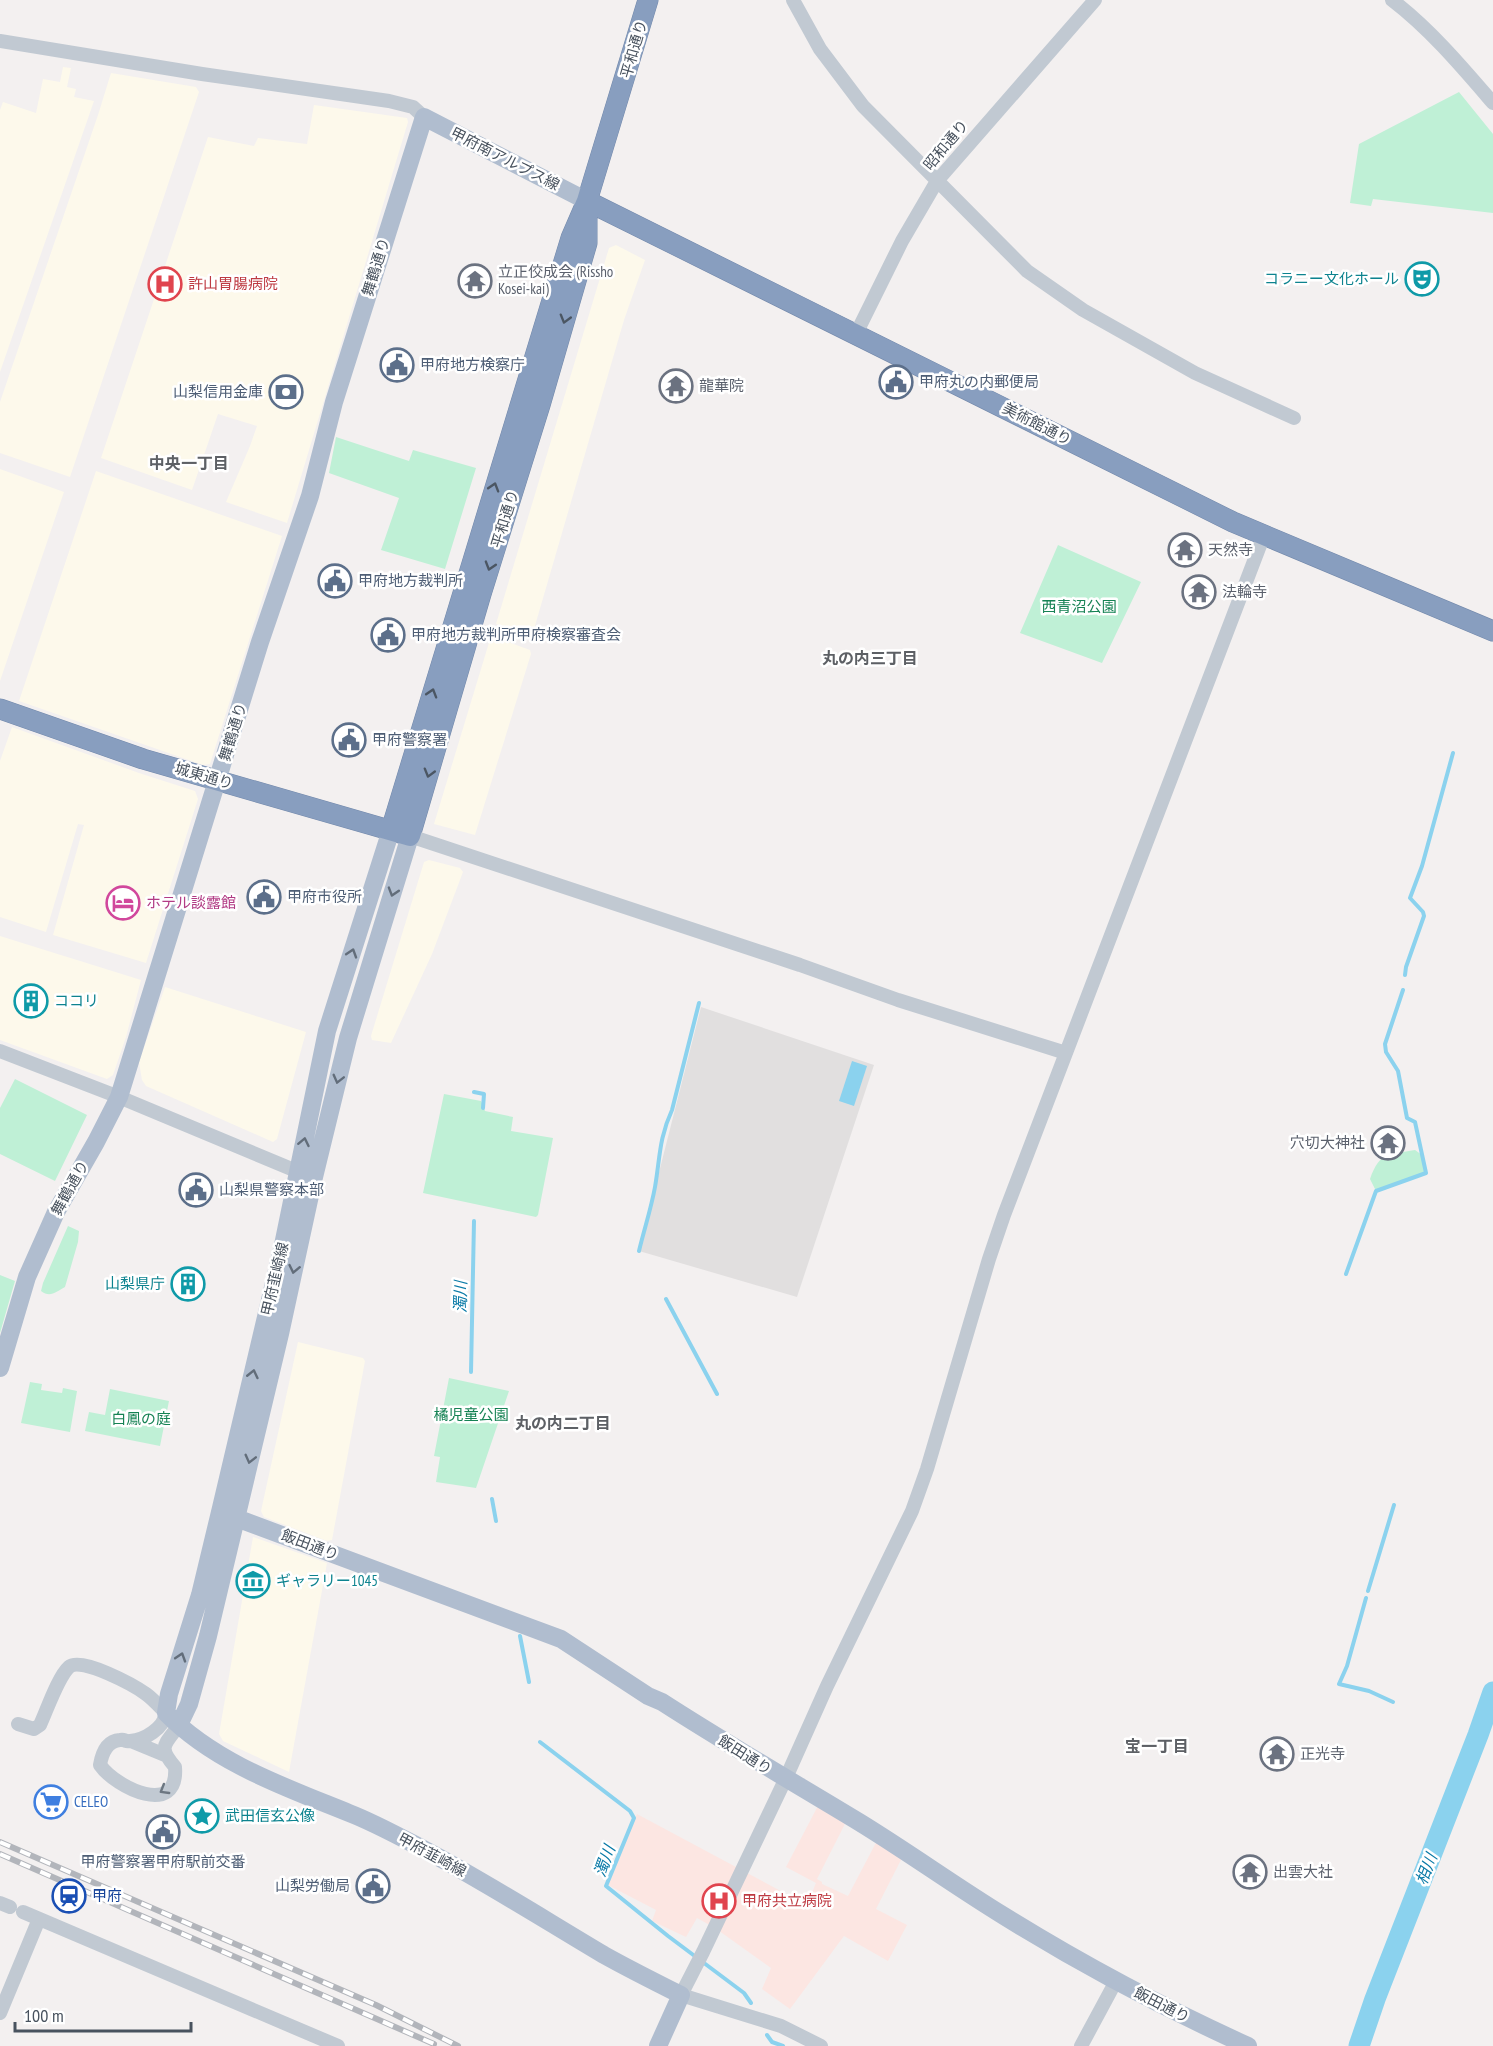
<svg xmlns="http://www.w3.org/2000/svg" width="1493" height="2046" viewBox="0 0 1493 2046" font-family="'PT Sans Narrow','Noto Sans JP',sans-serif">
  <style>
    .commercial { fill: #fdf9eb }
    .education { fill: #e1dfdf }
    .medical { fill: #fce6e2 }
    .green { fill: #bff0d6 }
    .water { fill: #8bd2ee }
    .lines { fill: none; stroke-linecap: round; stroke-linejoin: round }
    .stream { stroke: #8bd2ee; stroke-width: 4 }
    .river { stroke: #8bd2ee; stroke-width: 21 }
    .highway-casing { stroke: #7389ab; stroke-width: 21 }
    .minor { stroke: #c1c9d2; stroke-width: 14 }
    .major { stroke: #b0bdcf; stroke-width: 18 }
    .highway { stroke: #889ebf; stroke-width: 20 }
    .rail-casing { stroke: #b2b5bb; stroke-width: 6 }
    .rail { stroke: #fff; stroke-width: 4; stroke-dasharray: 11; stroke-linecap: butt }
    .oneway { stroke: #4b5663 }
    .oneway2 { stroke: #626d7a }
    .oneway3 { stroke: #6c7681 }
    .labels { text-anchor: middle; stroke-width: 5; stroke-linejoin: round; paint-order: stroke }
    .street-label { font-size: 15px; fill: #48525e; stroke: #fff }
    .worship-label { font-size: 15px; fill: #5b616d; stroke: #fff; text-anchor: start }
    .culture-label { font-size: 15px; fill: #0d838f; stroke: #fff; text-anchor: start }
    .health-label { font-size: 15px; fill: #be3a42; stroke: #fff; text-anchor: start }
    .service-label { font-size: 15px; fill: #4e5e75; stroke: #fff; text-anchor: start }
    .park-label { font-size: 15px; fill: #168254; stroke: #fff }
    .hotel-label { font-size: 15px; fill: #b23c85; stroke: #fff; text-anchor: start }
    .shop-label { font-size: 15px; fill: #366cbe; stroke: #fff; text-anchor: start }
    .transit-label { font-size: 15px; fill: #164399; stroke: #fff; text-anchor: start }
    .neighbourhood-label { font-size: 16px; font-weight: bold; fill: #5d6065; stroke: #fff }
    .water-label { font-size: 16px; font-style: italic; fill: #0a7aa7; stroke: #fff }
  </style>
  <rect width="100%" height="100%" fill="#f3f0f0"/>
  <!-- commercial -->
  <path class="commercial" d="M 63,67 L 71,68 L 67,87 L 76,89 L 74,97 L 94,101 L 0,372 L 0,110 L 3,102 L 36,113 L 43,79 L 60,82 Z
    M 111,73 L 196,87 L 199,92 L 70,477 L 0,453 L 0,402 L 98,115 Z
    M 314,105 L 407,118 L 408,122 L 287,523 L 226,502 L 250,446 L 257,426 L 218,414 L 192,490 L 101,458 L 208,137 L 254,146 L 258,138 L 307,144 Z
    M 616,245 L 645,260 L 624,320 L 532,636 L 496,624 L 609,248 Z
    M 0,469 L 64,492 L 0,681 Z
    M 96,471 L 282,536 L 210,764 L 203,765 L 19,701 Z
    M 491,636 L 530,650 L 531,654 L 475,835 L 434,824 Z
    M 12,727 L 139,773 L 195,791 L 198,799 L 146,963 L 53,935 L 84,825 L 78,824 L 46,932 L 0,917 L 0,761 Z
    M 429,860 L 460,868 L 463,872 L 432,954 L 391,1043 L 372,1040 L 371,1036 L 424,862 Z
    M 0,936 L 141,980 L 126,1037 L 113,1075 L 107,1079 L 0,1040 Z
    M 165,987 L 306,1032 L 277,1139 L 273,1142 L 146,1086 L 142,1080 L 139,1062 Z
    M 298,1342 L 363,1358 L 365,1361 L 332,1540 L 327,1541 L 264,1517 L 261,1511 Z
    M 253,1537 L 327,1563 L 289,1772 L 223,1741 L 219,1734 Z"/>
  <!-- education -->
  <path class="education" d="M 701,1007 L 874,1065 L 797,1297 L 639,1251 Z"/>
  <!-- medical -->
  <path class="medical" d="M 821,1800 L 849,1816 L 817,1879 L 822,1882 L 822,1884 L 848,1896 L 880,1835 L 905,1852 L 876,1909 L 907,1925 L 888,1961 L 844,1936 L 790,2009 L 762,1989 L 771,1968 L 715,1928 L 697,1918 L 686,1937 L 652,1921 L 656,1910 L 608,1885 L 637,1814 L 807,1905 L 816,1883 L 786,1867 Z"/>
  <!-- green -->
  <path class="green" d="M 1459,92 L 1493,134 L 1493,213 L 1373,199 L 1371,206 L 1350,203 L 1359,144 Z
    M 336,437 L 409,461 L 413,450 L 476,468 L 445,569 L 381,550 L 399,498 L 329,473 Z
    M 1058,545 L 1141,582 L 1102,663 L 1020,633 Z
    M 15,1079 L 87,1115 L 55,1181 L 0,1154 L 0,1108 Z
    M 444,1094 L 481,1101 L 485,1111 L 513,1117 L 511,1131 L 553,1138 L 538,1215 L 536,1217 L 423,1193 Z
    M 1415,1150 L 1422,1155 L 1426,1173 L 1376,1191 L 1370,1179 C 1380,1151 1389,1155 1415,1150 Z
    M 68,1226 L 79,1231 L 78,1242 L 65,1287 C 56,1292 50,1298 41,1291 L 43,1283 Z
    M 0,1275 L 15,1281 L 0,1333 Z
    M 449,1378 L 509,1391 L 476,1488 L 436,1482 L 440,1457 L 434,1456 Z
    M 30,1382 L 42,1384 L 41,1390 L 62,1393 L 63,1388 L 77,1391 L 70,1432 L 21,1423 Z
    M 110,1389 L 169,1401 L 160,1446 L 85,1431 L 89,1412 L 105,1415 Z"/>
  <!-- water -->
  <path class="water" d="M 852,1061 L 867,1066 L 854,1106 L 839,1101 Z"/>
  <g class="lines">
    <!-- stream -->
    <path class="stream" d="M 1405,975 L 1406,967 L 1424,916 L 1423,912 L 1410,898 L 1422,866 L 1453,753
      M 474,1092 L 484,1094 L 483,1108
      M 639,1251 C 644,1230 651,1209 655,1187 C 660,1158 659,1138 672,1110 L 699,1003
      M 1346,1274 L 1376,1191 L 1426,1173 L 1415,1122 L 1407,1118 L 1398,1071 L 1386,1052 L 1385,1044 L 1403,990
      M 666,1299 L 717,1394
      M 471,1372 L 474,1221
      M 492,1499 L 496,1521
      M 1368,1591 L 1394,1505
      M 1366,1598 L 1347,1666 L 1339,1684 L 1369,1691 L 1393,1702
      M 520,1636 L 529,1682
      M 540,1742 L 630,1811 L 634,1818 L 606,1886 L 668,1936 L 744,1993 L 751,2003
      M 767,2035 L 772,2042 L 783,2046"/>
    <!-- river -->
    <path class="river" d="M 1359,2046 L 1375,1999 L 1478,1735 L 1493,1692"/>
    <!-- highway casing -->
    <g class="highway-casing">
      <path id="highway" d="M 587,201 L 1233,522 L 1493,631
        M 0,709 L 143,759 L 410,836 L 481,594 L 540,405 L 587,243 L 587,201
        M 391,830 L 571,238 L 587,201 L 648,0"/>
    </g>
    <!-- minor -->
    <path class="minor" d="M 793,0 L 820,49 L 863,106 L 1027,271 L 1083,310 L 1195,373 L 1294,418
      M 1392,0 C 1430,29 1462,67 1493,103
      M 0,41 L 202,74 L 389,101 L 413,107 L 424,117
      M 856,334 L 902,241 L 937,181 L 1095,0
      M 410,836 L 800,965 L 898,1000 L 1066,1053
      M 0,1051 L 119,1097 L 306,1175
      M 18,1724 L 34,1729 L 40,1725 C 47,1710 58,1677 69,1667 C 81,1656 135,1686 146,1694 C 153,1699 160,1707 166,1713 C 164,1728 145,1740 130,1741 C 122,1742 128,1739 120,1740 C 107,1741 102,1753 100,1765 C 116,1788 179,1818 175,1767 C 157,1746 165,1745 179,1725
      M 131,1741 L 165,1755
      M 0,1903 L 10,1907
      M 23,1912 L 338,2046
      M 0,2013 L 39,1919
      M 821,2046 L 781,2026 L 681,1995 L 703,1952 L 785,1780 L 827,1686 L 912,1511 L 927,1469 L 989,1259 L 1004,1215 L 1264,535
      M 1081,2046 L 1116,1981"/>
    <!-- major -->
    <path class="major" d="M 391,830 L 327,1031 L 283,1245 L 220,1512 L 200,1595 L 169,1694 L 166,1713 C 215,1763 285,1787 349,1813 C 375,1823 402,1838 427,1851 C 487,1883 545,1920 604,1955 C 629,1969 655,1982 681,1995 L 658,2046
      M 0,1368 L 27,1277 L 56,1212 L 96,1142 L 119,1097 L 260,642 L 310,496 L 334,402 L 424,117 L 587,201
      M 220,1512 L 561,1639 L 648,1696 L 662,1702 C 727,1744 793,1782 859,1822 C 908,1852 955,1886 1004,1916 C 1083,1965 1164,2008 1248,2046
      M 179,1725 L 189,1704 L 208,1636 L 280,1334 L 314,1177 L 348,1038 L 410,836"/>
    <!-- highway -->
    <use href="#highway" class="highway"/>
    <!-- rail casing -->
    <g class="rail-casing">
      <path id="rail" d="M 0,1842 L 376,2005 L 458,2046
        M 0,1854 L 434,2044"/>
    </g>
    <!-- rail -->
    <use href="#rail" class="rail"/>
  </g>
  <!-- one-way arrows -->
  <defs><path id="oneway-chevron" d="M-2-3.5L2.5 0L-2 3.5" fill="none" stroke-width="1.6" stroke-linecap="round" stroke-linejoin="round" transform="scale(1.5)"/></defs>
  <g class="oneway">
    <use href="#oneway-chevron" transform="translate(565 319) rotate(106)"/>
    <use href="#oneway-chevron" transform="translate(494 487) rotate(-73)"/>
    <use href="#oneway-chevron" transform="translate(490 566) rotate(107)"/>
    <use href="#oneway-chevron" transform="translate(432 693) rotate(-73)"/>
    <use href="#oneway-chevron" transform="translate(429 773) rotate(106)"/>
  </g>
  <g class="oneway2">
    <use href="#oneway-chevron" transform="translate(393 892) rotate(107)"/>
    <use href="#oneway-chevron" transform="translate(352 953) rotate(-72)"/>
    <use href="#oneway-chevron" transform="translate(338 1079) rotate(104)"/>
    <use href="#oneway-chevron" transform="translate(304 1142) rotate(-78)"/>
    <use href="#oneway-chevron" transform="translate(294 1269) rotate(102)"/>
    <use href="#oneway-chevron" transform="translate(253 1374) rotate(-77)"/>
    <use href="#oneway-chevron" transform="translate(250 1459) rotate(104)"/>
    <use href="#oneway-chevron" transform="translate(181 1657) rotate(-72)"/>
  </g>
  <use class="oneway3" href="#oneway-chevron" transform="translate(164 1790) rotate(149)"/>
  <!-- icons -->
  <defs>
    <g id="theatre-ring" transform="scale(1.725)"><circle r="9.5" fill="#fff" stroke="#0f9aa8" stroke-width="1.5"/><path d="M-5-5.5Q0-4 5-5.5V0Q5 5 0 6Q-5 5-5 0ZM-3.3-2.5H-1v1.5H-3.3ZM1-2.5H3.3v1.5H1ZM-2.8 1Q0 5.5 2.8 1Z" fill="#0f9aa8"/></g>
    <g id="temple-ring" transform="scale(1.725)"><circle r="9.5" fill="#fff" stroke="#6b7280" stroke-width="1.5"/><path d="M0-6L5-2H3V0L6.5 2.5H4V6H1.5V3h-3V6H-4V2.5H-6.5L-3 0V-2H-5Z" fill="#6b7280"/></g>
    <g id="hospital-ring" transform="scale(1.725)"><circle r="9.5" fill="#fff" stroke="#e0444e" stroke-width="1.5"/><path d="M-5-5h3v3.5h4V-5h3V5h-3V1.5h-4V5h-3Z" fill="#e0444e"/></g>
    <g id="civic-ring" transform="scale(1.725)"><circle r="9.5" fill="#fff" stroke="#5c6f8a" stroke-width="1.5"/><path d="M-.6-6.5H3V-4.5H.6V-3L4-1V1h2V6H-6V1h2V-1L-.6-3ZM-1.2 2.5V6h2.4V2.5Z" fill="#5c6f8a"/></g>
    <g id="bank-ring" transform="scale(1.725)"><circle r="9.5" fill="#fff" stroke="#5c6f8a" stroke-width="1.5"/><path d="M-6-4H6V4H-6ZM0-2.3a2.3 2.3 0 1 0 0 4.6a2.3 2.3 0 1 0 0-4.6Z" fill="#5c6f8a"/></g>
    <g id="hotel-ring" transform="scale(1.725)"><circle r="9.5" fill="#fff" stroke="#d1479c" stroke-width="1.5"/><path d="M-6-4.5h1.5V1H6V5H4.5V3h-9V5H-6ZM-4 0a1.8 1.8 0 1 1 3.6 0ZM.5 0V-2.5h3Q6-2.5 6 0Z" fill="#d1479c"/></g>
    <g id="building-ring" transform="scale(1.725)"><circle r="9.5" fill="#fff" stroke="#0f9aa8" stroke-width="1.5"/><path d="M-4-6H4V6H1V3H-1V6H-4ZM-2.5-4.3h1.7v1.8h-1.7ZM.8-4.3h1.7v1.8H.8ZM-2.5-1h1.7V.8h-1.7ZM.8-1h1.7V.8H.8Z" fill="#0f9aa8"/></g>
    <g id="museum-ring" transform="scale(1.725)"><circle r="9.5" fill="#fff" stroke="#0f9aa8" stroke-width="1.5"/><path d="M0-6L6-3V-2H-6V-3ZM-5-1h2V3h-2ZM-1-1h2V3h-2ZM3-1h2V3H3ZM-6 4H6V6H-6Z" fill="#0f9aa8"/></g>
    <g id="supermarket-ring" transform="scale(1.725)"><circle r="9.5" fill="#fff" stroke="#3f7fe0" stroke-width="1.5"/><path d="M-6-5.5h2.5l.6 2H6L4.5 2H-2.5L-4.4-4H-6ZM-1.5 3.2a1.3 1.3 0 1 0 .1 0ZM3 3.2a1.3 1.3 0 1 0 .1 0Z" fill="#3f7fe0"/></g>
    <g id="sight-ring" transform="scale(1.725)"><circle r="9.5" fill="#fff" stroke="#0f9aa8" stroke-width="1.5"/><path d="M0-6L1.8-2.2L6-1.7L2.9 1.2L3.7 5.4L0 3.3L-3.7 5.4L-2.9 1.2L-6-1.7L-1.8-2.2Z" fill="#0f9aa8"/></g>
    <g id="station-ring" transform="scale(1.725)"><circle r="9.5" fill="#fff" stroke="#1a4fb4" stroke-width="1.5"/><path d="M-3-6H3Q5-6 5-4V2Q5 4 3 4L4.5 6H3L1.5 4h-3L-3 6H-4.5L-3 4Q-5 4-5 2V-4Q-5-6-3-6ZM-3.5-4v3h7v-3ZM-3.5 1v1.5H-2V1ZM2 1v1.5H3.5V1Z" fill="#1a4fb4"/></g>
  </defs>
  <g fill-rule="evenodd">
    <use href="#theatre-ring" x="1422" y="279"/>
    <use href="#temple-ring" x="475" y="281"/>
    <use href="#hospital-ring" x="165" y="284"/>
    <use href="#civic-ring" x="397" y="365"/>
    <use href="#civic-ring" x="896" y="382"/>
    <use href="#temple-ring" x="676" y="386"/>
    <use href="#bank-ring" x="286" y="392"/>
    <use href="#temple-ring" x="1185" y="550"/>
    <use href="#civic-ring" x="335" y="581"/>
    <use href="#temple-ring" x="1199" y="592"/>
    <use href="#civic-ring" x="388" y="635"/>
    <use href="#civic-ring" x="349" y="740"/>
    <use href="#civic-ring" x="264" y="897"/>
    <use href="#hotel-ring" x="123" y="903"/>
    <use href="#building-ring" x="31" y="1001"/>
    <use href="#temple-ring" x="1388" y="1143"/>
    <use href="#civic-ring" x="196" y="1190"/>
    <use href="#building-ring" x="188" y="1284"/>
    <use href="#museum-ring" x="253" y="1581"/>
    <use href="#temple-ring" x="1277" y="1754"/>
    <use href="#supermarket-ring" x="51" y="1802"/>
    <use href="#sight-ring" x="202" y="1816"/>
    <use href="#civic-ring" x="163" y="1832"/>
    <use href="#temple-ring" x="1250" y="1872"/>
    <use href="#civic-ring" x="373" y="1886"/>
    <use href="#station-ring" x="69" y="1896"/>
    <use href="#hospital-ring" x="719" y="1901"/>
  </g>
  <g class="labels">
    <!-- street labels -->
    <g class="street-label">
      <text transform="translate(634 49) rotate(-74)" y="5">平和通り</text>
      <text transform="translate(946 145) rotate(-50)" y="5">昭和通り</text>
      <text transform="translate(505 159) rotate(27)" y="5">甲府南アルプス線</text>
      <text transform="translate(376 267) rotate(-73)" y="5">舞鶴通り</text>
      <text transform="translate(1037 424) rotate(27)" y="5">美術館通り</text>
      <text transform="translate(505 519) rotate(-73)" y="5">平和通り</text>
      <text transform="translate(233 732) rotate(-73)" y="5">舞鶴通り</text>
      <text transform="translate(204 776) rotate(16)" y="5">城東通り</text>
      <text transform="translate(70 1188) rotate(-61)" y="5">舞鶴通り</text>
      <text transform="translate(275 1279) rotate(-77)" y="5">甲府韮崎線</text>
      <text transform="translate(310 1545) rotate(21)" y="5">飯田通り</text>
      <text transform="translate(745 1755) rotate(32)" y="5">飯田通り</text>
      <text transform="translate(432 1855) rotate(28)" y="5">甲府韮崎線</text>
      <text transform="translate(1162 2005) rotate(27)" y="5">飯田通り</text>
    </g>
    <!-- worship labels -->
    <g class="worship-label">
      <text x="498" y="277">立正佼成会 (Rissho<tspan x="498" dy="17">Kosei-kai)</tspan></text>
      <text x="699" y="391">龍華院</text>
      <text x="1208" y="555">天然寺</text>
      <text x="1222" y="597">法輪寺</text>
      <text x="1365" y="1148" text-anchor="end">穴切大神社</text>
      <text x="1300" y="1759">正光寺</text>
      <text x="1273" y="1877">出雲大社</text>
    </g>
    <!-- culture labels -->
    <g class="culture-label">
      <text x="1399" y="284" text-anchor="end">コラニー文化ホール</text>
      <text x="54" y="1006">ココリ</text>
      <text x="165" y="1289" text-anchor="end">山梨県庁</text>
      <text x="276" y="1586">ギャラリー1045</text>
      <text x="225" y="1821">武田信玄公像</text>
    </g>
    <!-- health labels -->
    <g class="health-label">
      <text x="188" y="289">許山胃腸病院</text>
      <text x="742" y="1906">甲府共立病院</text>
    </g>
    <!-- service labels -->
    <g class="service-label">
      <text x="420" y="370">甲府地方検察庁</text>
      <text x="919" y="387">甲府丸の内郵便局</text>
      <text x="263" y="397" text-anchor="end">山梨信用金庫</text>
      <text x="358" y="586">甲府地方裁判所</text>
      <text x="411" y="640">甲府地方裁判所甲府検察審査会</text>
      <text x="372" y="745">甲府警察署</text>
      <text x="287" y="902">甲府市役所</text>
      <text x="219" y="1195">山梨県警察本部</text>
      <text x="163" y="1867" text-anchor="middle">甲府警察署甲府駅前交番</text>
      <text x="350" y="1891" text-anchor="end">山梨労働局</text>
    </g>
    <!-- park labels -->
    <g class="park-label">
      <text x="1079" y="612">西青沼公園</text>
      <text x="471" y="1420">橘児童公園</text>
      <text x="141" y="1424">白鳳の庭</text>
    </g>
    <!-- hotel labels -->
    <g class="hotel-label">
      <text x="146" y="908">ホテル談露館</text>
    </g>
    <!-- shop labels -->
    <g class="shop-label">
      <text x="74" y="1807">CELEO</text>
    </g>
    <!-- transit labels -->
    <g class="transit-label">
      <text x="92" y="1901">甲府</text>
    </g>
    <!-- neighbourhood labels -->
    <g class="neighbourhood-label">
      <text x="189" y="469">中央一丁目</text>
      <text x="870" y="664">丸の内三丁目</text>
      <text x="563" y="1429">丸の内二丁目</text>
      <text x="1157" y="1752">宝一丁目</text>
    </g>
    <!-- water labels -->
    <g class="water-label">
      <text transform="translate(460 1297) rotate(-89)" y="6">濁川</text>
      <text transform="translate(604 1861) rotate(-70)" y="6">濁川</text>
      <text transform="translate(1426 1869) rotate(-69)" y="6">相川</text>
    </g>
  </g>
  <!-- scale -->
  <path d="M15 2022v9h176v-9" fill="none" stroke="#48525e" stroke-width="3"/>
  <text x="24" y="2022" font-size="18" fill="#48525e" stroke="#ffffff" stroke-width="4.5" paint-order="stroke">100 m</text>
</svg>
